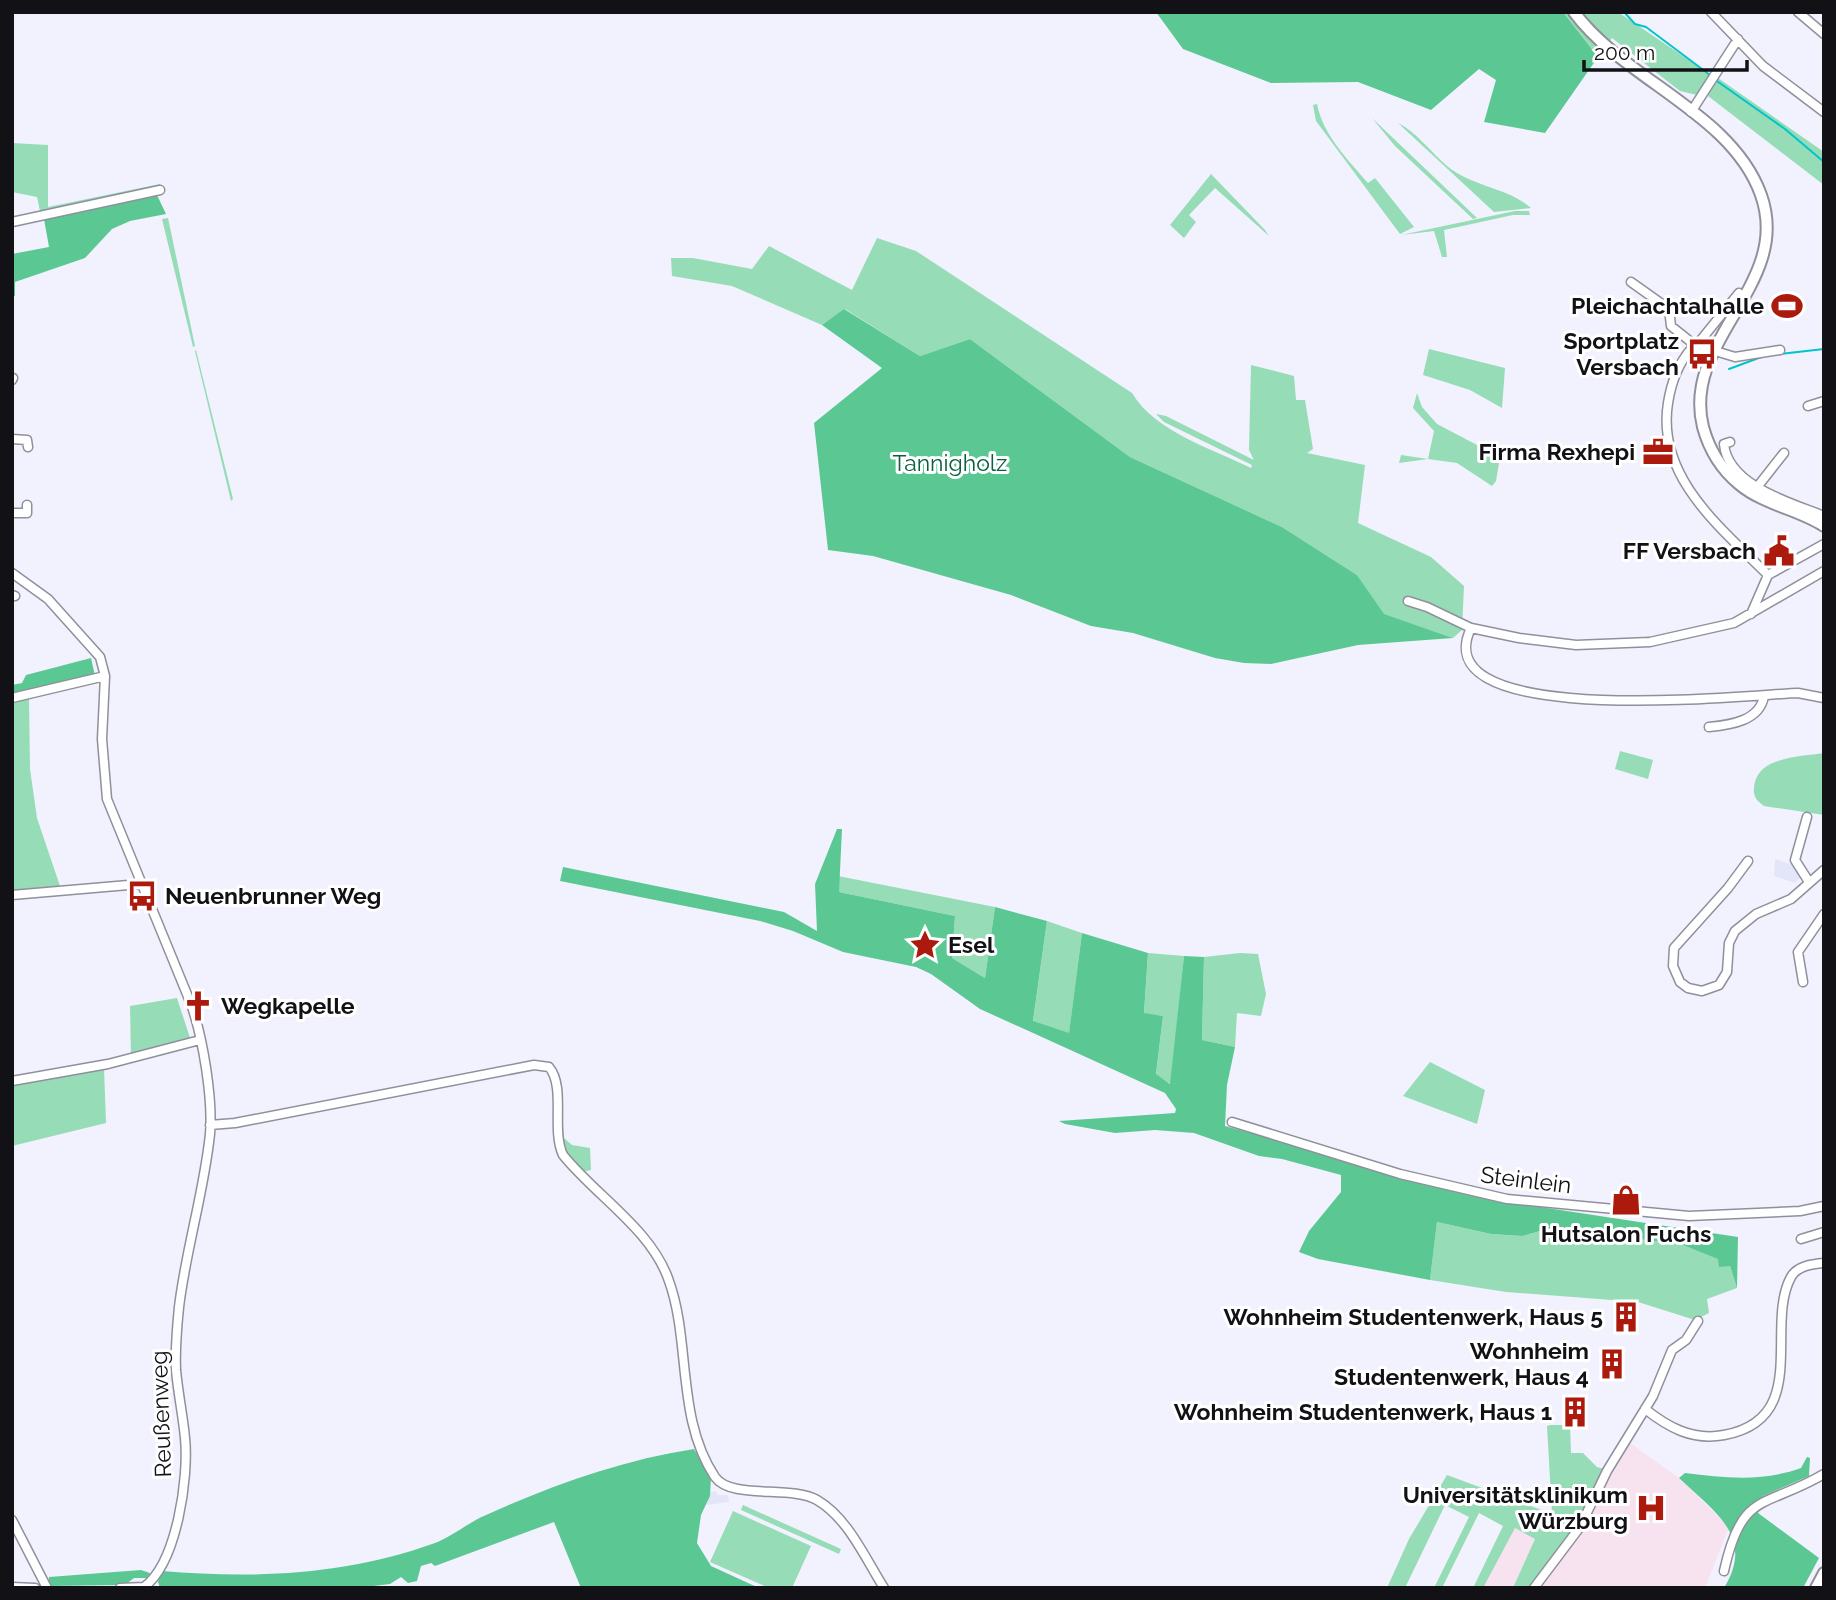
<svg xmlns="http://www.w3.org/2000/svg" width="1836" height="1600" viewBox="0 0 1836 1600" font-family="Raleway,sans-serif">
  <style>
    .built { fill: #e3e5f8 }
    .medical { fill: #f7e2f0 }
    .green { fill: #96dcb6 }
    .forest { fill: #5bc894 }
    .lines { fill: none; stroke-linecap: round; stroke-linejoin: round }
    .stream { stroke: #02c4cc; stroke-width: 2 }
    .minor-casing { stroke: #8f909b; stroke-width: 11 }
    .major-casing { stroke: #8f909b; stroke-width: 14 }
    .minor { stroke: #fff; stroke-width: 8 }
    .major { stroke: #fff; stroke-width: 10 }
    .labels { text-anchor: middle; stroke-width: 6; stroke-linejoin: round; paint-order: stroke }
    .poi-label { font-size: 23px; font-weight: bold; fill: #111116; stroke: #fff; text-anchor: end }
    .park-label { font-size: 23px; fill: #0a603f; stroke: #fff }
    .street-label { font-size: 23px; fill: #111116; stroke: #fff }
  </style>
  <rect width="100%" height="100%" fill="#f1f2fe"/>
  <!-- built -->
  <path class="built" d="M 1775,859 L 1796,866 L 1801,877 L 1795,883 L 1774,876 Z
    M 716,1491 L 718,1495 L 728,1495 L 729,1502 L 707,1505 L 709,1493 Z"/>
  <!-- medical -->
  <path class="medical" d="M 1630,1443 L 1679,1478 L 1729,1527 L 1705,1588 L 1481,1588 L 1514,1524 L 1574,1541 Z"/>
  <!-- green -->
  <path class="green" d="M 1563,12 L 1618,12 L 1711,75 L 1697,95 L 1680,91 L 1612,38 L 1598,57 Z
    M 1718,78 L 1824,152 L 1824,185 L 1708,96 Z
    M 1317,104 C 1323,135 1348,160 1368,183 L 1375,178 L 1414,227 L 1400,234 L 1316,121 L 1313,105 Z
    M 1372,118 L 1477,218 L 1473,219 L 1395,146 Z
    M 1398,123 C 1416,132 1431,152 1447,166 C 1472,187 1507,187 1531,208 L 1494,212 Z
    M 12,143 L 48,145 L 48,207 L 160,184 L 161,187 L 41,216 L 37,197 L 12,192 Z
    M 1211,174 L 1265,230 L 1269,236 L 1215,188 L 1189,215 L 1196,222 L 1184,238 L 1170,225 Z
    M 1515,211 L 1529,211 L 1530,215 L 1513,215 L 1444,230 L 1447,257 L 1442,257 L 1434,231 L 1401,235 Z
    M 168,218 L 195,346 L 193,347 L 162,219 Z
    M 877,238 L 916,251 L 1132,393 C 1155,432 1213,449 1251,468 L 1252,465 L 1164,422 L 1156,414 L 1166,416 L 1254,460 L 1249,450 L 1251,365 L 1294,376 L 1296,400 L 1305,400 L 1313,449 L 1307,453 L 1365,465 L 1358,523 L 1431,557 L 1464,586 L 1462,630 L 1453,638 L 1383,614 L 1357,575 L 1282,527 L 1130,457 L 970,339 L 920,356 L 845,309 L 822,325 L 732,286 L 672,276 L 671,258 L 693,258 L 752,269 L 769,246 L 852,290 Z
    M 1429,349 L 1505,368 L 1502,408 L 1470,390 L 1423,375 Z
    M 196,350 L 233,499 L 231,501 L 195,351 Z
    M 1417,393 L 1422,407 L 1437,424 L 1500,457 L 1496,481 L 1492,486 L 1457,463 L 1428,459 L 1399,463 L 1401,455 L 1428,459 L 1434,431 L 1413,408 Z
    M 29,698 L 30,769 L 37,818 L 61,889 L 12,894 L 12,702 Z
    M 1620,751 L 1653,760 L 1648,779 L 1615,769 Z
    M 1824,753 L 1824,815 L 1764,806 C 1757,801 1753,797 1754,788 C 1756,756 1800,757 1824,753 Z
    M 838,876 L 995,907 L 985,978 L 952,958 L 955,916 L 839,892 Z
    M 1047,921 L 1082,933 L 1069,1034 L 1033,1022 Z
    M 1148,953 L 1184,956 L 1171,1084 L 1156,1075 L 1163,1016 L 1144,1014 Z
    M 1240,953 L 1258,954 L 1266,994 L 1261,1016 L 1237,1013 L 1235,1047 L 1202,1040 L 1204,957 Z
    M 177,998 L 191,1041 L 131,1057 L 130,1006 Z
    M 1430,1062 L 1485,1090 L 1477,1124 L 1403,1096 Z
    M 104,1068 L 106,1123 L 12,1146 L 12,1085 L 61,1073 Z
    M 559,1075 L 564,1138 L 572,1145 L 590,1148 L 591,1170 L 582,1172 L 563,1148 Z
    M 1437,1222 L 1491,1234 L 1522,1236 L 1551,1228 L 1693,1244 L 1730,1266 L 1737,1288 L 1707,1299 L 1709,1313 L 1695,1320 L 1638,1302 L 1506,1292 L 1430,1280 Z
    M 1551,1425 L 1570,1425 L 1571,1453 L 1583,1453 L 1597,1467 L 1604,1469 L 1578,1525 L 1531,1588 L 1513,1588 L 1535,1539 L 1515,1528 L 1483,1588 L 1473,1588 L 1503,1526 L 1479,1513 L 1442,1588 L 1434,1588 L 1469,1517 L 1445,1505 L 1405,1588 L 1387,1588 L 1409,1539 L 1447,1475 L 1552,1514 L 1547,1426 Z
    M 743,1505 L 841,1549 L 839,1554 L 741,1510 Z
    M 733,1511 L 811,1546 L 792,1588 L 769,1588 L 710,1562 Z"/>
  <!-- forest -->
  <path class="forest" d="M 1156,12 L 1563,12 L 1598,57 L 1545,133 L 1484,122 L 1496,80 L 1479,69 L 1431,110 L 1358,82 L 1271,83 L 1183,49 Z
    M 157,195 L 166,214 L 130,221 L 112,229 L 85,258 L 15,282 L 15,296 L 12,296 L 12,254 L 49,247 L 44,219 Z
    M 844,309 L 920,356 L 970,339 L 1130,457 L 1282,527 L 1357,575 L 1384,614 L 1453,638 L 1358,645 L 1271,664 L 1244,663 L 1215,658 L 1133,633 L 1091,626 L 1011,595 L 873,556 L 828,550 L 814,423 L 882,368 L 822,325 Z
    M 91,658 L 95,676 L 12,697 L 12,685 L 22,683 L 26,675 Z
    M 837,829 L 842,829 L 839,892 L 955,916 L 952,958 L 985,978 L 995,907 L 1047,921 L 1033,1021 L 1069,1033 L 1082,933 L 1148,953 L 1144,1013 L 1163,1016 L 1156,1074 L 1170,1084 L 1184,956 L 1204,957 L 1202,1040 L 1235,1047 L 1227,1085 L 1225,1126 L 1507,1202 L 1738,1237 L 1737,1288 L 1730,1266 L 1719,1267 L 1718,1259 L 1681,1244 L 1551,1228 L 1522,1236 L 1491,1234 L 1437,1222 L 1430,1280 L 1318,1259 L 1299,1252 L 1309,1231 L 1341,1192 L 1341,1175 L 1282,1159 L 1259,1156 L 1194,1133 L 1155,1130 L 1115,1133 L 1065,1124 L 1059,1121 L 1175,1113 L 1176,1109 L 1165,1093 L 980,1009 L 931,974 L 916,967 L 843,952 L 793,931 L 760,921 L 560,881 L 563,867 L 784,912 L 817,931 L 815,884 Z
    M 694,1449 L 711,1478 L 710,1496 L 701,1515 L 697,1543 L 711,1566 L 759,1588 L 581,1588 L 554,1522 L 435,1566 L 431,1563 L 421,1566 L 417,1581 L 408,1583 L 401,1577 L 390,1584 L 357,1588 L 160,1588 L 158,1582 L 162,1571 C 255,1579 347,1575 435,1543 C 453,1536 469,1522 486,1515 C 553,1485 622,1460 694,1449 Z
    M 1807,1457 L 1810,1458 L 1809,1476 L 1763,1496 L 1758,1513 L 1819,1558 L 1803,1588 L 1724,1588 C 1756,1536 1713,1511 1679,1478 L 1685,1473 C 1726,1478 1762,1482 1801,1468 Z
    M 141,1570 L 150,1573 L 147,1578 L 134,1578 L 125,1585 L 48,1586 L 49,1577 Z"/>
  <g class="lines">
    <!-- stream -->
    <path class="stream" d="M 1624,12 L 1635,24 L 1646,27 L 1710,75
      M 1714,79 L 1785,129 L 1824,162
      M 1780,354 L 1824,349
      M 1729,369 L 1764,356"/>
    <!-- minor casing -->
    <g class="minor-casing">
      <path id="minor" d="M 1711,12 L 1763,66 L 1824,112
        M 1798,12 L 1824,34
        M 1691,112 L 1738,39
        M 12,222 L 160,190
        M 1631,282 L 1669,309 L 1671,326 L 1696,346 L 1739,293
        M 12,380 L 13,378
        M 1808,406 L 1824,401
        M 12,439 L 27,440 L 28,447
        M 1730,442 L 1724,444 C 1728,486 1792,503 1824,516
        M 1758,486 L 1784,453
        M 12,513 L 27,513 L 27,505
        M 12,573 L 48,599 L 100,657 L 105,676 L 102,739 L 107,799 L 191,1004 C 203,1038 213,1099 210,1134 C 204,1192 186,1249 179,1307 C 177,1327 175,1350 176,1370 C 178,1393 183,1416 185,1438 C 189,1477 177,1563 144,1587 L 120,1588
        M 1768,575 C 1721,528 1656,477 1668,403 C 1671,384 1678,364 1691,349 L 1702,347 L 1735,357 L 1780,350
        M 12,595 L 15,596
        M 1408,601 L 1427,607 L 1471,628 L 1519,638 L 1576,645 L 1650,642 L 1734,623 L 1824,571
        M 1751,614 L 1768,575 L 1824,544
        M 1471,628 C 1421,732 1756,694 1798,693 L 1824,698
        M 12,698 L 105,676
        M 1709,727 C 1730,725 1760,721 1764,696
        M 1807,817 L 1795,860 L 1809,882
        M 1748,861 L 1728,888 L 1674,948 L 1673,966 L 1680,982 L 1688,988 L 1702,991 L 1719,985 L 1727,972 L 1729,943 L 1735,931 L 1756,914 L 1791,899 L 1824,870
        M 12,895 L 140,884
        M 1803,982 L 1798,952 L 1824,914
        M 12,1081 L 108,1064 L 200,1040
        M 1232,1122 L 1400,1174 L 1507,1199 L 1689,1216 L 1800,1211 L 1824,1206
        M 210,1125 L 235,1123 L 534,1065 L 549,1067 C 566,1087 551,1130 563,1155 C 596,1196 652,1230 669,1281 C 691,1342 676,1419 715,1477 C 731,1500 792,1485 817,1500 C 848,1518 865,1558 884,1588
        M 1801,1239 L 1824,1232
        M 1645,1409 C 1668,1427 1692,1441 1724,1435 C 1812,1419 1764,1326 1791,1277 C 1797,1266 1812,1264 1824,1263
        M 12,1520 L 47,1588
        M 1724,1571 C 1742,1490 1764,1509 1824,1474
        M 12,1587 L 35,1588
        M 1534,1588 L 1580,1527 L 1607,1471 L 1653,1396 L 1672,1350 L 1686,1340 L 1698,1321"/>
    </g>
    <!-- major casing -->
    <g class="major-casing">
      <path id="major" d="M 1574,12 C 1624,80 1732,113 1761,195 C 1793,285 1681,339 1703,427 C 1709,449 1721,469 1739,484 C 1764,505 1798,509 1824,526
        M 1816,1588 L 1824,1573"/>
    </g>
    <!-- minor -->
    <use href="#minor" class="minor"/>
    <!-- major -->
    <use href="#major" class="major"/>
  </g>
  <!-- icons -->
  <defs>
    <g id="stadium-bare" transform="scale(2.415)"><path d="M0-5a6.5 5 0 1 0 0 10a6.5 5 0 1 0 0-10ZM-3.5-1.8h7v3.6h-7Z" fill="#ab1a0c" stroke="#fff" stroke-width="2.5" paint-order="stroke"/></g>
    <g id="bus-bare" transform="scale(2.415)"><path d="M-5-6H5V4H4V6H2V4H-2V6H-4V4H-5ZM-3.5-4V0h7V-4ZM-3.5 1.2v1.5H-2V1.2ZM2 1.2v1.5H3.5V1.2Z" fill="#ab1a0c" stroke="#fff" stroke-width="2.5" paint-order="stroke"/></g>
    <g id="office-bare" transform="scale(2.415)"><path d="M-6-3h4V-5.5h4V-3h4V5H-6ZM-1-4.5V-3h2v-1.5ZM-6 0V1H6V0Z" fill="#ab1a0c" stroke="#fff" stroke-width="2.5" paint-order="stroke"/></g>
    <g id="civic-bare" transform="scale(2.415)"><path d="M-.6-6.5H3V-4.5H.6V-3L4-1V1h2V6H-6V1h2V-1L-.6-3ZM-1.2 2.5V6h2.4V2.5Z" fill="#ab1a0c" stroke="#fff" stroke-width="2.5" paint-order="stroke"/></g>
    <g id="sight-bare" transform="scale(2.415)"><path d="M0-6L1.8-2.2L6-1.7L2.9 1.2L3.7 5.4L0 3.3L-3.7 5.4L-2.9 1.2L-6-1.7L-1.8-2.2Z" fill="#ab1a0c" stroke="#fff" stroke-width="2.5" paint-order="stroke"/></g>
    <g id="church-bare" transform="scale(2.415)"><path d="M-1.2-6h2.4v3.5h3.3v2.4h-3.3V6h-2.4V-.1h-3.3v-2.4h3.3Z" fill="#ab1a0c" stroke="#fff" stroke-width="2.5" paint-order="stroke"/></g>
    <g id="shop-bare" transform="scale(2.415)"><path d="M-5-2.5h2.3a2.7 3.5 0 0 1 5.4 0H5L5.5 6h-11ZM-1.5-2.5h3a1.5 2.3 0 0 0-3 0Z" fill="#ab1a0c" stroke="#fff" stroke-width="2.5" paint-order="stroke"/></g>
    <g id="building-bare" transform="scale(2.415)"><path d="M-4-6H4V6H1V3H-1V6H-4ZM-2.5-4.3h1.7v1.8h-1.7ZM.8-4.3h1.7v1.8H.8ZM-2.5-1h1.7V.8h-1.7ZM.8-1h1.7V.8H.8Z" fill="#ab1a0c" stroke="#fff" stroke-width="2.5" paint-order="stroke"/></g>
    <g id="hospital-bare" transform="scale(2.415)"><path d="M-5-5h3v3.5h4V-5h3V5h-3V1.5h-4V5h-3Z" fill="#ab1a0c" stroke="#fff" stroke-width="2.5" paint-order="stroke"/></g>
  </defs>
  <g fill-rule="evenodd">
    <use href="#stadium-bare" x="1787" y="306"/>
    <use href="#bus-bare" x="1702" y="354"/>
    <use href="#office-bare" x="1658" y="452"/>
    <use href="#civic-bare" x="1779" y="551"/>
    <use href="#bus-bare" x="142" y="896"/>
    <use href="#sight-bare" x="925" y="945"/>
    <use href="#church-bare" x="198" y="1006"/>
    <use href="#shop-bare" x="1626" y="1200"/>
    <use href="#building-bare" x="1626" y="1317"/>
    <use href="#building-bare" x="1612" y="1364"/>
    <use href="#building-bare" x="1575" y="1412"/>
    <use href="#hospital-bare" x="1651" y="1508"/>
  </g>
  <g class="labels">
    <!-- poi labels -->
    <g class="poi-label">
      <text x="1764" y="314">Pleichachtalhalle</text>
      <text x="1679" y="349">Sportplatz<tspan x="1679" dy="26">Versbach</tspan></text>
      <text x="1635" y="460">Firma Rexhepi</text>
      <text x="1756" y="559">FF Versbach</text>
      <text x="165" y="904" text-anchor="start">Neuenbrunner Weg</text>
      <text x="948" y="953" text-anchor="start">Esel</text>
      <text x="221" y="1014" text-anchor="start">Wegkapelle</text>
      <text x="1626" y="1242" text-anchor="middle">Hutsalon Fuchs</text>
      <text x="1603" y="1325">Wohnheim Studentenwerk, Haus 5</text>
      <text x="1589" y="1359">Wohnheim<tspan x="1589" dy="26">Studentenwerk, Haus 4</tspan></text>
      <text x="1552" y="1420">Wohnheim Studentenwerk, Haus 1</text>
      <text x="1628" y="1503">Universitätsklinikum<tspan x="1628" dy="26">Würzburg</tspan></text>
    </g>
    <!-- park labels -->
    <g class="park-label">
      <text x="950" y="471">Tannigholz</text>
    </g>
    <!-- street labels -->
    <g class="street-label">
      <text transform="translate(1526 1180) rotate(7)" y="8">Steinlein</text>
      <text transform="translate(161 1414) rotate(-92)" y="8">Reußenweg</text>
    </g>
  </g>
  <!-- border -->
  <rect width="1836" height="1600" fill="none" stroke="#111116" stroke-width="28"/>
  <!-- scale -->
  <path d="M1584 60v10h163v-10" fill="none" stroke="#111116" stroke-width="3.5"/>
  <text x="1594" y="60" font-size="21" fill="#111116" stroke="#ffffff" stroke-width="5" paint-order="stroke">200 m</text>
</svg>
